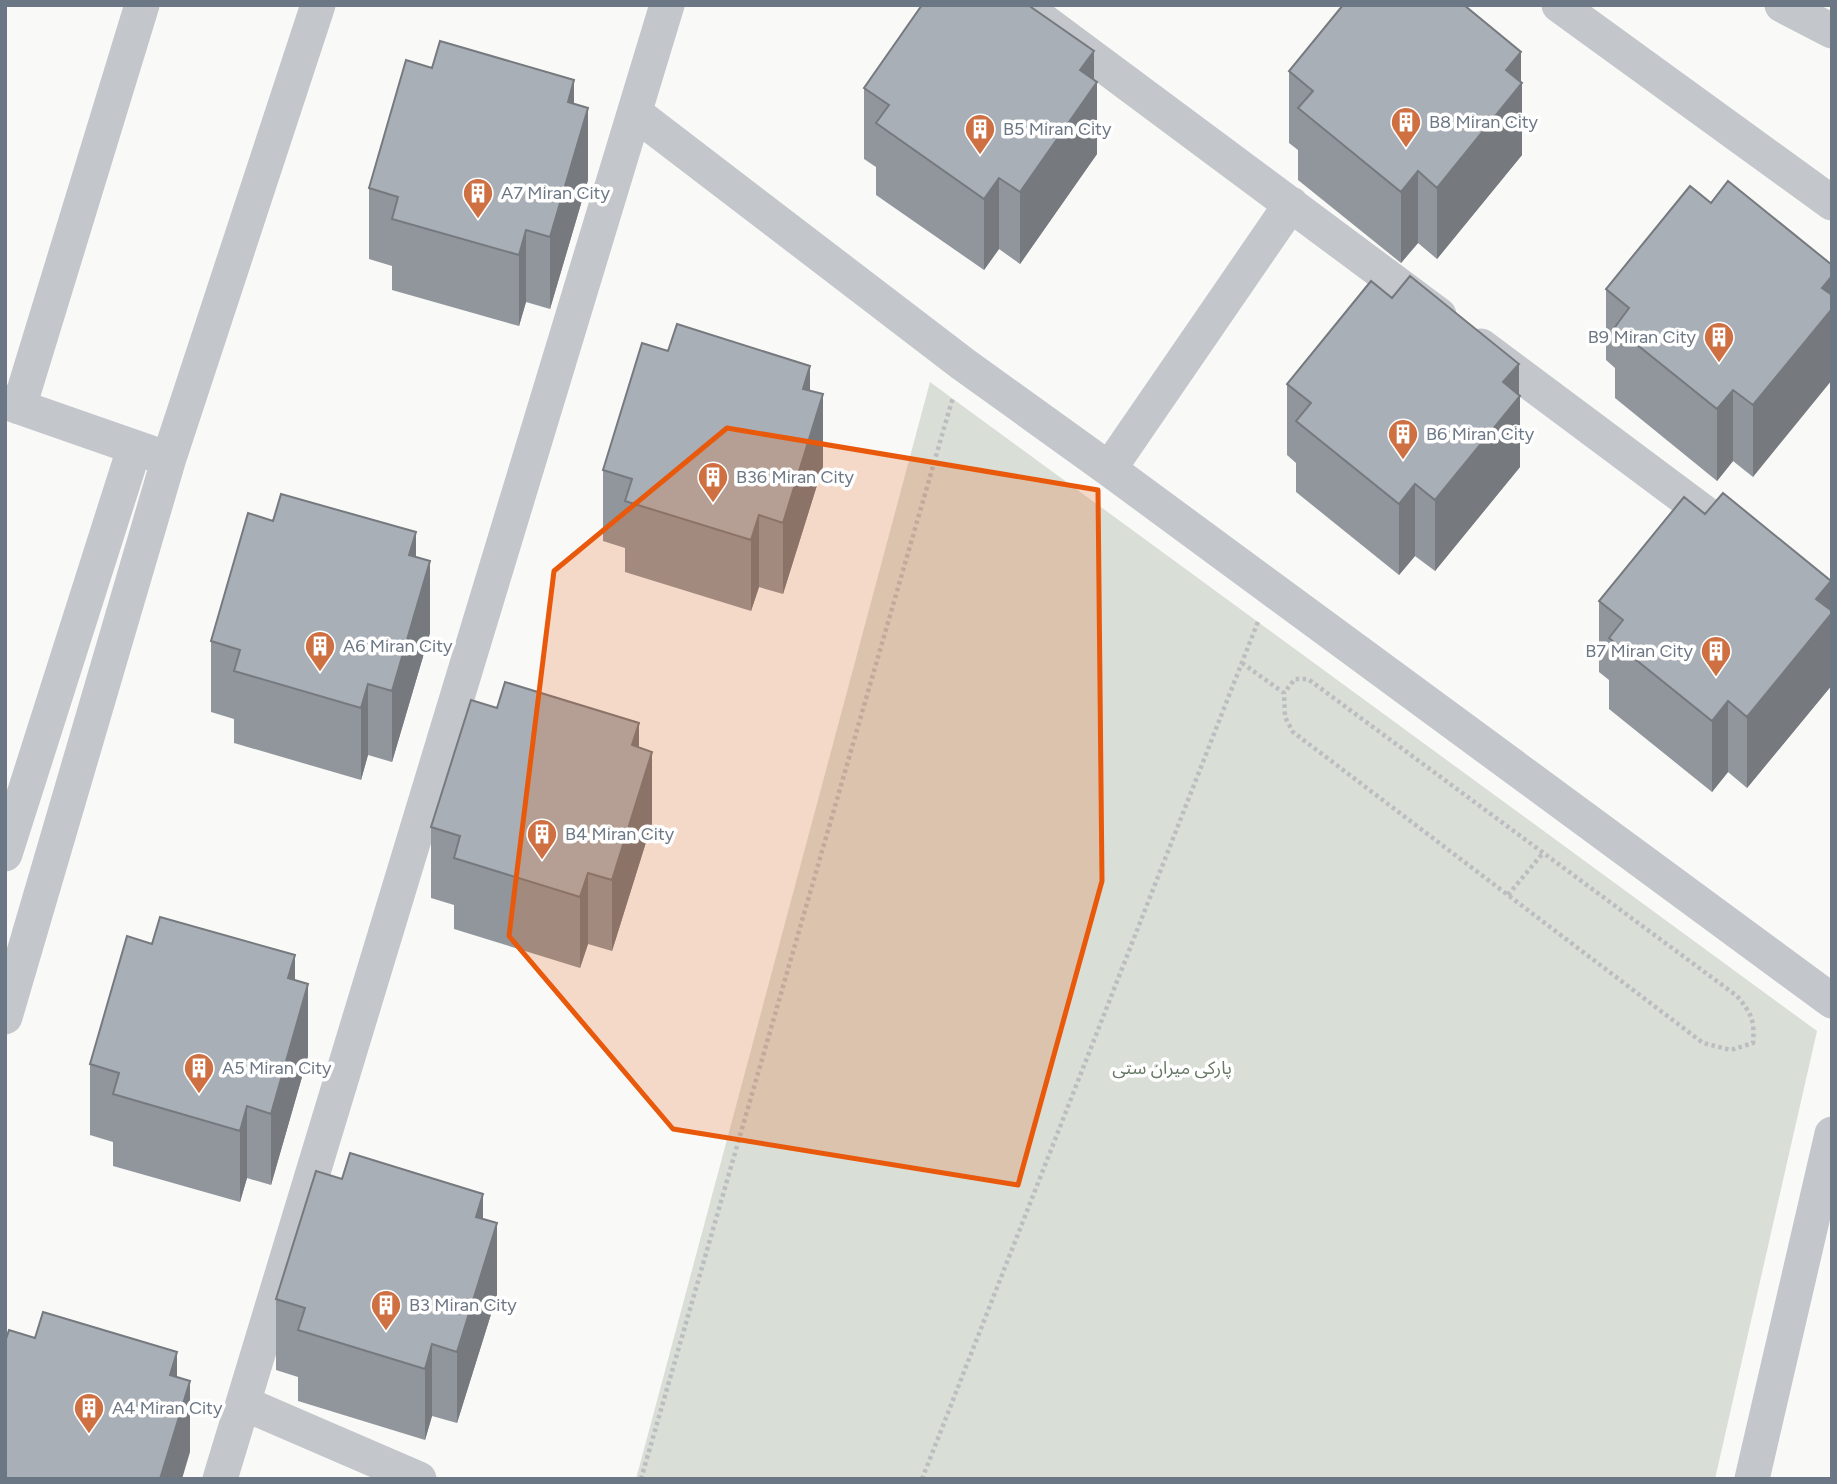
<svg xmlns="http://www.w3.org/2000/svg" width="1837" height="1484" viewBox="0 0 1837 1484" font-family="Figtree,'Noto Sans Arabic',sans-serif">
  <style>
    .green { fill: #d9ded7 }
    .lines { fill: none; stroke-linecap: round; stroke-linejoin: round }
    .path { stroke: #bbbdc0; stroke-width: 4.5; stroke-dasharray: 3.5 3.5; stroke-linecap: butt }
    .street { stroke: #c3c6ca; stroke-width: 35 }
    .wall { fill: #91969d }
    .shaded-wall { fill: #767a7f }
    .building { fill: #a9afb6; stroke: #767a7f; stroke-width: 2 }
    .marked { fill: #e8590c; fill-opacity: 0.2; stroke: #e8590c; stroke-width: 5; stroke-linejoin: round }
    .labels { text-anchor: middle; stroke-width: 7; stroke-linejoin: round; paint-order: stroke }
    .poi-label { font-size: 18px; fill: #6c7785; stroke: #fff; text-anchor: start }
    .park-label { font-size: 18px; fill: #677866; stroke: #fff }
  </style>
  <rect width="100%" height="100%" fill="#f9f9f8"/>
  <!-- green -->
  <path class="green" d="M 930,382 L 1817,1031 L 1715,1479 L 636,1479 Z"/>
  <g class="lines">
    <!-- path -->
    <path class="path" d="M 1242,663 L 1284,693 L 1285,717 L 1293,732 L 1703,1043 L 1731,1050 L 1753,1043 C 1755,1020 1751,1013 1737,996 L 1308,679 L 1295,679 L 1284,693
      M 1508,895 L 1543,853
      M 641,1479 L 953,397
      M 922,1479 L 1259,619"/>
    <!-- street -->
    <path class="street" d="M 1022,5 L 1439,315
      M 1559,5 L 1832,203
      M 1782,5 L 1832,31
      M 635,113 L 963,364 L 1109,469 L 1832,1001
      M 1481,346 L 1745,543
      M 5,402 L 154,454
      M 19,407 L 142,5
      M 1109,469 L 1291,204
      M 5,854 L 134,449
      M 5,1017 L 169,458 L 318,5
      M 243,1403 L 419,1479
      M 220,1479 L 667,5
      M 1752,1479 L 1832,1134"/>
  </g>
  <!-- wall -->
  <path class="wall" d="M 432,68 L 574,104 L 588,180 L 550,309 L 526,302 L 519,326 L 392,290 L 392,266 L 369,259 L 369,188 Z
    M 1289,71 L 1521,82 L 1522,155 L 1437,259 L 1418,243 L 1401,263 L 1298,180 L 1298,150 L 1289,143 Z
    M 1094,80 L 1097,154 L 1020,264 L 999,249 L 984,270 L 876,195 L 876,167 L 864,159 L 864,88 Z
    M 1711,203 L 1832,265 L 1753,477 L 1733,461 L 1717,481 L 1615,398 L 1615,368 L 1606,360 L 1606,289 Z
    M 668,351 L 810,391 L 823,466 L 783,594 L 759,587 L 751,611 L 625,572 L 625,548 L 603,541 L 603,470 Z
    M 1287,384 L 1519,394 L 1520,467 L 1435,571 L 1415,556 L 1399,575 L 1296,492 L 1296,463 L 1287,455 Z
    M 1705,514 L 1831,581 L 1832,685 L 1747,788 L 1728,772 L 1712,792 L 1609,709 L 1609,680 L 1599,672 L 1599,601 Z
    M 273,521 L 416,557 L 430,633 L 392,762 L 368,755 L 361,780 L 234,743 L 234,719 L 211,712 L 211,641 Z
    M 497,708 L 639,748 L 652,823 L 612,951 L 588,944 L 580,968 L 454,929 L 454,905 L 431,898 L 431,827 Z
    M 152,944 L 295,980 L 308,1056 L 271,1185 L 247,1178 L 240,1202 L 113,1166 L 113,1142 L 90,1135 L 90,1064 Z
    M 342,1179 L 483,1219 L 497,1295 L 457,1423 L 432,1416 L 425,1440 L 298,1401 L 298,1377 L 276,1370 L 276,1299 Z"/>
  <!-- shaded-wall -->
  <path class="shaded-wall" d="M 1094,51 L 1094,87 L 1097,82 L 1097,154 L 1020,264 L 1020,192 L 1080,70 Z
    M 1521,52 L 1521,85 L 1522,83 L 1522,155 L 1437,259 L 1437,188 L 1506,70 Z
    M 574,80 L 574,151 L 568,102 Z
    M 588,108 L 588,180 L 550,309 L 550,237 Z
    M 1418,171 L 1418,243 L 1401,263 L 1401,192 Z
    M 999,178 L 999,249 L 984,270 L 984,199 Z
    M 526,230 L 526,302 L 519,326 L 519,255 Z
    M 1832,276 L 1832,380 L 1753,477 L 1753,405 L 1822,288 Z
    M 1519,364 L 1519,397 L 1520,396 L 1520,467 L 1435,571 L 1435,500 L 1503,382 Z
    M 810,366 L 810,436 L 823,394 L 823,466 L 783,594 L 783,523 L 803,389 Z
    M 1733,390 L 1733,461 L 1717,481 L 1717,409 Z
    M 1415,484 L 1415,556 L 1399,575 L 1399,504 Z
    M 759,515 L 759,587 L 751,611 L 751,540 Z
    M 416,532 L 416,604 L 409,555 Z
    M 430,561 L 430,633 L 392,762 L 392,691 Z
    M 1831,581 L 1832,685 L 1747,788 L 1747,717 L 1816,599 Z
    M 368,684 L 368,755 L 361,780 L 361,708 Z
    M 1728,701 L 1728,772 L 1712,792 L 1712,721 Z
    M 639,723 L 639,794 L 652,752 L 652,823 L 612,951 L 612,880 L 632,745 Z
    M 588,873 L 588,944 L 580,968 L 580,897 Z
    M 295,955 L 295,1027 L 288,978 Z
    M 308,984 L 308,1056 L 271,1185 L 271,1114 Z
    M 247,1106 L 247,1178 L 240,1202 L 240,1131 Z
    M 483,1194 L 483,1266 L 497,1223 L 497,1295 L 457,1423 L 457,1352 L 476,1217 Z
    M 432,1344 L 432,1416 L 425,1440 L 425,1369 Z
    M 177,1352 L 177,1424 L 170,1375 Z
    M 190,1381 L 190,1452 L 182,1479 L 160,1479 Z"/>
  <!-- building -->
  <path class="building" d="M 922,5 L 1028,5 L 1094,51 L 1080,70 L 1097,82 L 1020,192 L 999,178 L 984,199 L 876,123 L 889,105 L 864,88 Z
    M 1343,5 L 1464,5 L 1521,52 L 1506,70 L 1522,83 L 1437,188 L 1418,171 L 1401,192 L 1298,108 L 1313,91 L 1289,71 Z
    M 440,41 L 574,80 L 568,102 L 588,108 L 550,237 L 526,230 L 519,255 L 392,219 L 398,197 L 369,188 L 406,60 L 432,68 Z
    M 1728,181 L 1832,265 L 1832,276 L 1822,288 L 1832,295 L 1832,309 L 1753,405 L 1733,390 L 1717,409 L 1615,327 L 1629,308 L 1606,289 L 1690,186 L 1711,203 Z
    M 1410,276 L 1519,364 L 1503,382 L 1520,396 L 1435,500 L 1415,484 L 1399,504 L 1296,421 L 1311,403 L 1287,384 L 1371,281 L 1392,298 Z
    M 677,324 L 810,366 L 803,389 L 823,394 L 783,523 L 759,515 L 751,540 L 625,501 L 632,479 L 603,470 L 642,343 L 668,351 Z
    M 1723,493 L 1831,581 L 1816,599 L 1832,611 L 1832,613 L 1747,717 L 1728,701 L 1712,721 L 1609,638 L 1623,620 L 1599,601 L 1684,497 L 1705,514 Z
    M 281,494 L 416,532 L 409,555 L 430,561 L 392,691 L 368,684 L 361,708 L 234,671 L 240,650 L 211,641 L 248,513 L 273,521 Z
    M 505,682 L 639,723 L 632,745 L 652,752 L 612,880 L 588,873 L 580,897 L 454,858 L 460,836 L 431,827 L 471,700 L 497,708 Z
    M 160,917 L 295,955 L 288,978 L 308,984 L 271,1114 L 247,1106 L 240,1131 L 113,1094 L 119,1073 L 90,1064 L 127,936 L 152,944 Z
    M 350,1153 L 483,1194 L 476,1217 L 497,1223 L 457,1352 L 432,1344 L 425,1369 L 298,1330 L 305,1308 L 276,1299 L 316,1171 L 342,1179 Z
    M 43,1312 L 177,1352 L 170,1375 L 190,1381 L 160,1479 L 5,1479 L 5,1342 L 9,1330 L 35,1338 Z"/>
  <!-- marked area -->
  <path class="marked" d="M 727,428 L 1098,490 L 1102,881 L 1018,1185 L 673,1129 L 509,936 L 554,571 Z"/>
  <!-- icons -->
  <defs>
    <g id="building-pin" transform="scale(1.575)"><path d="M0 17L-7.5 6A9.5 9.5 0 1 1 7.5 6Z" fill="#cf7042" stroke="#fff"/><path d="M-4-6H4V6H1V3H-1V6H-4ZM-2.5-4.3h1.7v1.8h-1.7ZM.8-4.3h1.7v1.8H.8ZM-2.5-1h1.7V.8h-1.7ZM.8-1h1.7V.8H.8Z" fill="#fff"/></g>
  </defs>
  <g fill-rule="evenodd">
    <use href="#building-pin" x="1406" y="122"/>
    <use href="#building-pin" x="980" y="129"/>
    <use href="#building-pin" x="478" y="193"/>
    <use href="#building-pin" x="1719" y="337"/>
    <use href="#building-pin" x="1403" y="434"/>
    <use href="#building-pin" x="713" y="477"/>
    <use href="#building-pin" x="320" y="646"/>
    <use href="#building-pin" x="1716" y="651"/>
    <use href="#building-pin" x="542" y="834"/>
    <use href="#building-pin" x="199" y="1068"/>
    <use href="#building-pin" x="386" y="1305"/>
    <use href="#building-pin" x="89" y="1408"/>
  </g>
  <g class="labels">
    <!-- poi labels -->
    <g class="poi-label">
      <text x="1429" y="128">B8 Miran City</text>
      <text x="1003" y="135">B5 Miran City</text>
      <text x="501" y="199">A7 Miran City</text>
      <text x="1696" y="343" text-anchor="end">B9 Miran City</text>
      <text x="1426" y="440">B6 Miran City</text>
      <text x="736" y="483">B36 Miran City</text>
      <text x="343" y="652">A6 Miran City</text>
      <text x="1693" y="657" text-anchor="end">B7 Miran City</text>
      <text x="565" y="840">B4 Miran City</text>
      <text x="222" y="1074">A5 Miran City</text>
      <text x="409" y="1311">B3 Miran City</text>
      <text x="112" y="1414">A4 Miran City</text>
    </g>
    <!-- park labels -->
    <g class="park-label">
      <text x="1172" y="1074">پارکی میران ستی</text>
    </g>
  </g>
  <!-- border -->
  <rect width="1837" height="1484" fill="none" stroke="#6c7785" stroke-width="14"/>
</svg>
